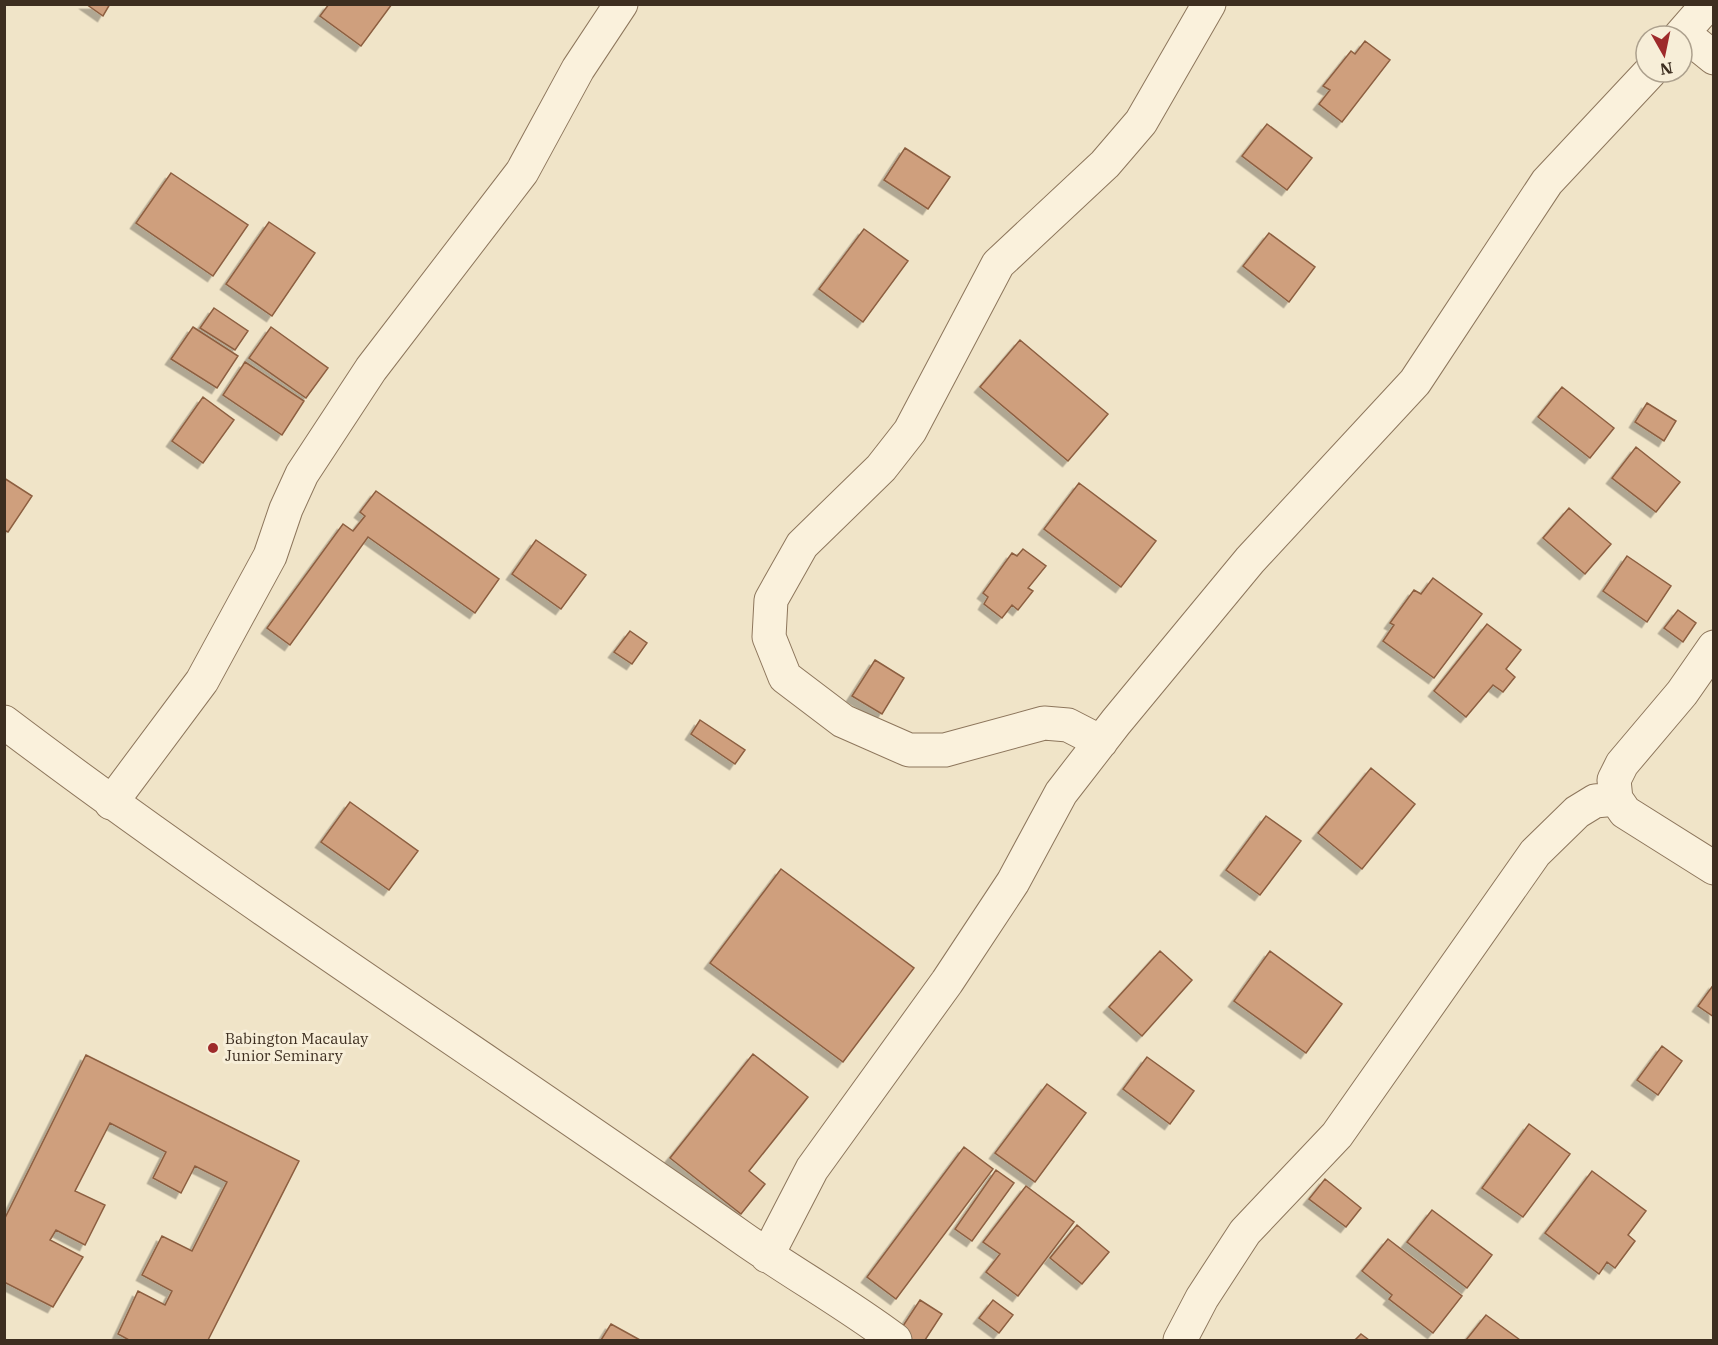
<svg xmlns="http://www.w3.org/2000/svg" width="1718" height="1345" viewBox="0 0 1718 1345" font-family="'IBM Plex Serif',serif">
  <style>
    .building { fill: #cf9f7d; stroke: #8d5f41; stroke-width: 1.5; filter: url(#shadow) }
    .lines { fill: none; stroke-linecap: round; stroke-linejoin: round }
    .minor-casing { stroke: #8d765c; stroke-width: 35 }
    .minor { stroke: #faf1dc; stroke-width: 33 }
    .poi-dot { fill: #9e2a2b; stroke: #f7eed8; stroke-width: 2 }
    .labels { text-anchor: middle; stroke-width: 6; stroke-linejoin: round; paint-order: stroke }
    .poi-label { font-size: 15px; fill: #3d2e20; stroke: #f7eed8; text-anchor: start }
  </style>
  <defs>
    <filter id="shadow"><feDropShadow dx="-5.5" dy="5.5" stdDeviation="0" flood-color="#0004"/></filter>
  </defs>
  <rect width="100%" height="100%" fill="#f0e4c8"/>
  <!-- building -->
  <path class="building" d="M 86,4 L 110,4 L 103,16 Z
    M 329,4 L 392,4 L 361,46 L 320,16 Z
    M 1365,41 L 1390,60 L 1342,122 L 1319,104 L 1330,90 L 1323,86 L 1351,51 L 1355,54 Z
    M 1267,124 L 1312,158 L 1287,190 L 1242,156 Z
    M 905,148 L 950,177 L 928,209 L 884,180 Z
    M 171,173 L 248,225 L 213,276 L 136,223 Z
    M 269,222 L 315,253 L 272,316 L 226,284 Z
    M 864,229 L 908,261 L 863,322 L 819,289 Z
    M 1269,233 L 1315,267 L 1289,302 L 1243,266 Z
    M 214,308 L 248,331 L 235,350 L 200,328 Z
    M 193,327 L 238,356 L 217,388 L 171,359 Z
    M 271,327 L 328,368 L 306,398 L 249,358 Z
    M 1020,340 L 1108,414 L 1068,461 L 980,387 Z
    M 245,362 L 304,401 L 282,435 L 223,395 Z
    M 1562,387 L 1614,428 L 1590,458 L 1538,417 Z
    M 203,397 L 234,420 L 203,463 L 172,441 Z
    M 1647,403 L 1676,421 L 1664,441 L 1635,422 Z
    M 1636,447 L 1680,482 L 1656,512 L 1612,478 Z
    M 4,478 L 32,496 L 8,532 L 4,530 Z
    M 1079,483 L 1156,541 L 1121,587 L 1044,529 Z
    M 376,491 L 499,579 L 475,613 L 368,537 L 290,645 L 267,628 L 343,524 L 353,531 L 365,516 L 360,512 Z
    M 1569,508 L 1611,544 L 1585,574 L 1543,538 Z
    M 536,540 L 586,575 L 561,609 L 512,574 Z
    M 1023,549 L 1046,566 L 1028,588 L 1033,591 L 1018,610 L 1012,605 L 1002,618 L 984,604 L 988,597 L 983,593 L 1012,553 L 1017,556 Z
    M 1627,556 L 1671,586 L 1647,622 L 1603,591 Z
    M 1433,578 L 1482,614 L 1434,678 L 1383,641 L 1394,625 L 1390,623 L 1414,590 L 1421,594 Z
    M 1678,610 L 1696,623 L 1683,642 L 1664,628 Z
    M 1487,624 L 1521,650 L 1506,669 L 1515,677 L 1503,692 L 1493,685 L 1466,717 L 1434,691 Z
    M 630,631 L 647,643 L 632,664 L 614,652 Z
    M 875,660 L 904,678 L 882,714 L 852,696 Z
    M 700,720 L 745,750 L 735,764 L 691,734 Z
    M 1371,768 L 1415,804 L 1362,869 L 1318,833 Z
    M 350,802 L 418,851 L 389,890 L 321,842 Z
    M 1266,816 L 1301,841 L 1260,895 L 1226,870 Z
    M 781,869 L 914,968 L 843,1062 L 710,963 Z
    M 1160,951 L 1192,980 L 1142,1036 L 1109,1007 Z
    M 1270,951 L 1342,1004 L 1306,1053 L 1234,1001 Z
    M 1714,984 L 1714,1017 L 1698,1006 Z
    M 1662,1046 L 1682,1061 L 1658,1095 L 1637,1080 Z
    M 753,1054 L 808,1097 L 749,1171 L 765,1184 L 741,1214 L 670,1158 Z
    M 86,1055 L 299,1161 L 208,1340 L 129,1340 L 118,1334 L 138,1291 L 165,1305 L 172,1291 L 142,1275 L 162,1236 L 192,1251 L 227,1182 L 195,1166 L 181,1193 L 153,1178 L 166,1152 L 110,1123 L 75,1191 L 105,1205 L 85,1245 L 56,1230 L 50,1240 L 83,1257 L 53,1307 L 4,1282 L 4,1220 Z
    M 1147,1057 L 1194,1091 L 1170,1124 L 1123,1089 Z
    M 1047,1084 L 1086,1113 L 1035,1182 L 995,1153 Z
    M 1529,1124 L 1570,1154 L 1523,1217 L 1482,1188 Z
    M 964,1147 L 993,1169 L 896,1299 L 867,1277 Z
    M 996,1170 L 1014,1183 L 972,1241 L 955,1229 Z
    M 1592,1171 L 1646,1211 L 1628,1235 L 1635,1241 L 1615,1268 L 1607,1262 L 1599,1274 L 1545,1233 Z
    M 1325,1179 L 1361,1208 L 1346,1227 L 1309,1199 Z
    M 1026,1186 L 1074,1222 L 1018,1296 L 986,1272 L 1000,1254 L 983,1242 Z
    M 1432,1210 L 1492,1255 L 1467,1288 L 1407,1242 Z
    M 1077,1225 L 1109,1252 L 1082,1284 L 1050,1258 Z
    M 1388,1239 L 1462,1296 L 1433,1333 L 1389,1299 L 1392,1295 L 1362,1271 Z
    M 920,1300 L 942,1314 L 925,1340 L 912,1340 L 899,1332 Z
    M 993,1300 L 1013,1315 L 999,1333 L 979,1318 Z
    M 1486,1315 L 1520,1340 L 1466,1340 Z
    M 611,1324 L 640,1340 L 601,1340 Z
    M 1361,1334 L 1369,1340 L 1355,1340 Z"/>
  <g class="lines">
    <!-- minor casing -->
    <g class="minor-casing">
      <path id="minor" d="M 1683,33 L 1714,58
        M 1680,36 L 1708,4
        M 1714,647 L 1682,693 L 1622,764 L 1614,780 L 1616,799 L 1625,812 L 1714,868
        M 4,722 C 243,903 496,1064 741,1237 C 792,1273 846,1303 895,1340
        M 1101,742 L 1068,725 L 1044,723 L 945,750 L 909,750 L 843,721 L 785,677 L 769,637 L 771,600 L 802,545 L 881,468 L 910,431 L 998,264 L 1105,164 L 1141,122 L 1209,4
        M 111,803 L 202,681 L 270,556 L 286,509 L 302,474 L 371,369 L 522,172 L 578,69 L 621,4
        M 767,1256 L 812,1169 L 947,982 L 1013,882 L 1061,793 L 1116,722 L 1250,560 L 1415,382 L 1547,182 L 1650,72
        M 1180,1340 L 1202,1298 L 1245,1232 L 1337,1135 L 1535,853 L 1577,812 L 1595,801 L 1616,799"/>
    </g>
    <!-- minor -->
    <use href="#minor" class="minor"/>
  </g>
  <!-- markers -->
  <circle class="poi-dot" cx="213" cy="1048" r="6"/>
  <g class="labels">
    <!-- poi labels -->
    <g class="poi-label">
      <text x="225" y="1044">Babington Macaulay<tspan x="225" dy="17">Junior Seminary</tspan></text>
    </g>
  </g>
  <!-- border -->
  <rect width="1718" height="1345" fill="none" stroke="#3d2e20" stroke-width="12"/>
  <!-- north arrow -->
  <g transform="translate(1664 54) rotate(171)"><circle r="28" fill="#f7eed8" stroke="#ada18e" stroke-width="1.5"/>
  <path d="M0-4.5L10 22L0 15L-10 22Z" fill="#9e2a2b"/>
  <text y="-9" font-size="16" font-weight="bold" text-anchor="middle" fill="#3d2e20">N</text>
  </g>
</svg>
